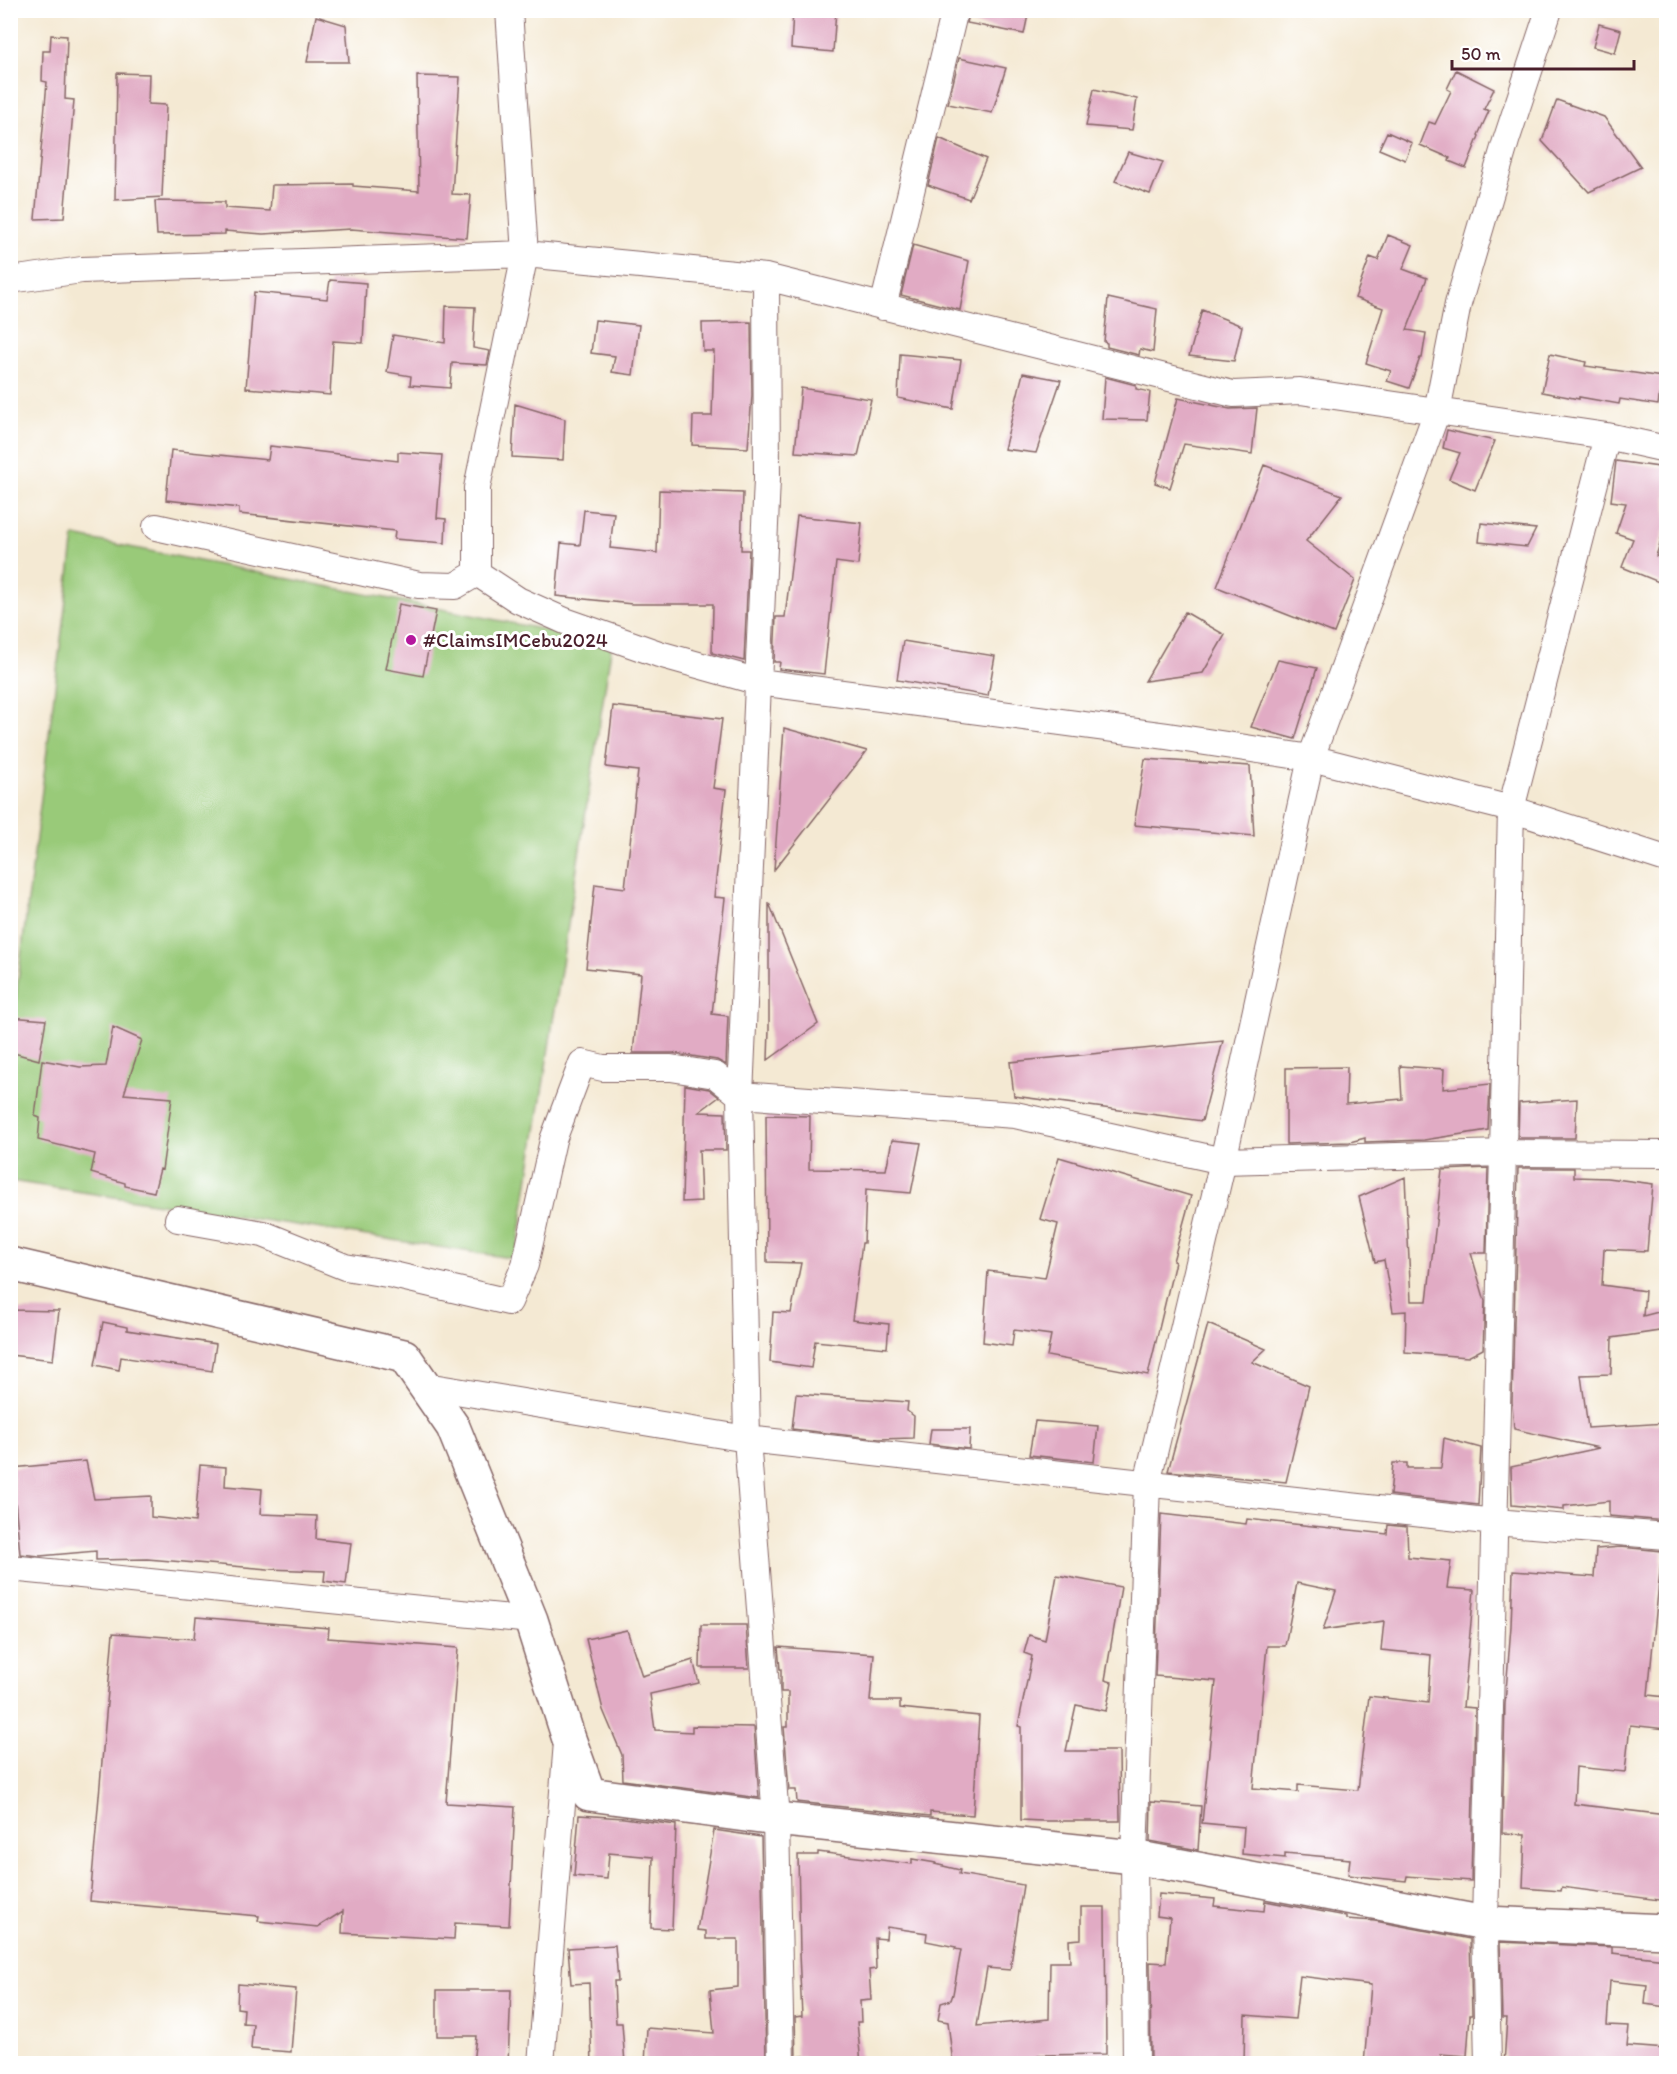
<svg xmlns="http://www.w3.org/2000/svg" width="1677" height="2074" viewBox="0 0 1677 2074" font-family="Itim,sans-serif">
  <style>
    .green { fill: #99ca79; stroke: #727452; stroke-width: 1.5 }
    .building { fill: #e1abc4; fill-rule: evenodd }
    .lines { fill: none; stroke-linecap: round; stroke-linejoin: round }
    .street-casing { stroke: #866666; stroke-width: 28 }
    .secondary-casing { stroke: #866666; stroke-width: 36 }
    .street { stroke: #fff; stroke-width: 26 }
    .secondary { stroke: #fff; stroke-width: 33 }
    .poi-dot { fill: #b5179e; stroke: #fff; stroke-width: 2 }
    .labels { text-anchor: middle; stroke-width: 6; stroke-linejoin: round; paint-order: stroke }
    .poi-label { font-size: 20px; fill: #4a1f2b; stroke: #fff; text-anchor: start }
  </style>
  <rect width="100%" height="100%" fill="#fff"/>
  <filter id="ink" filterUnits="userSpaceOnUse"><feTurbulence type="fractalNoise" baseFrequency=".0167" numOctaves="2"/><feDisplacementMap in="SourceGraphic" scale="12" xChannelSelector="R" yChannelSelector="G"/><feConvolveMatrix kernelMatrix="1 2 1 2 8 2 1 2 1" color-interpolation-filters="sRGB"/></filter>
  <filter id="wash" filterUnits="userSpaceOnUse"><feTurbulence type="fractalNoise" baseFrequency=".008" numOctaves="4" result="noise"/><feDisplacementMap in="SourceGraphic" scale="24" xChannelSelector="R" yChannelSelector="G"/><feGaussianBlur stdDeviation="1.35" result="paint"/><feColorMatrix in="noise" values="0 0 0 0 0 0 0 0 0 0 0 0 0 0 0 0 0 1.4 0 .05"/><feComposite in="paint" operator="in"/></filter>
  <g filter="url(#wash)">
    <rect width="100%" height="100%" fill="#f4e9d3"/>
    <!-- green -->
    <path class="green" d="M 74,536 L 612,643 L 516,1259 L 11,1181 L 11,1036 Z"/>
    <g id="blocks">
      <!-- building -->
      <path class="building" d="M 793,10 L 836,10 L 833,52 L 791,48 Z
        M 970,10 L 1029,10 L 1024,34 L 967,23 Z
        M 316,16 L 346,25 L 349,62 L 307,62 Z
        M 1599,24 L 1621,30 L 1615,53 L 1593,47 Z
        M 51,35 L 67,36 L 65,99 L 74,100 L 64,218 L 35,219 L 47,82 L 42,81 L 43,51 L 50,51 Z
        M 959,58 L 1006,68 L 992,113 L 948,104 Z
        M 1456,70 L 1494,89 L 1484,109 L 1489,111 L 1478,135 L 1479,136 L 1466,168 L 1449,161 L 1450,158 L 1420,145 L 1429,122 L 1435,124 L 1451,91 L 1447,89 Z
        M 117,73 L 149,74 L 148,104 L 166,105 L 162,197 L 115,200 Z
        M 417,76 L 460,77 L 452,194 L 471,195 L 467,238 L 351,229 L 263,234 L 225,231 L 225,234 L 157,235 L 155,201 L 225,202 L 225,208 L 270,211 L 272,185 L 353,184 L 353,186 L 419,191 Z
        M 1094,89 L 1137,99 L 1132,130 L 1086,126 Z
        M 1557,100 L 1604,117 L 1641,167 L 1589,192 L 1542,141 Z
        M 1387,132 L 1412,143 L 1405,160 L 1379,149 Z
        M 939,138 L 986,159 L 969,199 L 928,185 Z
        M 1128,152 L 1163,162 L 1150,194 L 1115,181 Z
        M 1388,235 L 1413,245 L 1403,269 L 1427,278 L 1407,330 L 1426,333 L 1422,358 L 1420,358 L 1409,388 L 1387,381 L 1391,371 L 1366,363 L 1383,308 L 1355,298 L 1370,257 L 1378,260 Z
        M 913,245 L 969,261 L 960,310 L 901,295 Z
        M 330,280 L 366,283 L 363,343 L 333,341 L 330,395 L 246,388 L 254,292 L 327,299 Z
        M 1108,298 L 1157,309 L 1153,352 L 1140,349 L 1139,355 L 1107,347 L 1107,343 L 1104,342 Z
        M 446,306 L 475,307 L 473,348 L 490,351 L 487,365 L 452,363 L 450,388 L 410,385 L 411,376 L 387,372 L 393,335 L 445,343 Z
        M 1202,310 L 1242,326 L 1234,361 L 1189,356 Z
        M 595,320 L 639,325 L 633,375 L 612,372 L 615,356 L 591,353 Z
        M 751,322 L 752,395 L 748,448 L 692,445 L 693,416 L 712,416 L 714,351 L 703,351 L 702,323 Z
        M 900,354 L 961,360 L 953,409 L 898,398 Z
        M 1550,354 L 1586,362 L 1585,366 L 1662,377 L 1658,405 L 1620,399 L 1619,404 L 1579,397 L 1579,399 L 1542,392 Z
        M 1023,373 L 1061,380 L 1036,453 L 1004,449 Z
        M 1105,377 L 1136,385 L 1136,389 L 1150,392 L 1147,420 L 1102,419 Z
        M 801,388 L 871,399 L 858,456 L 795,452 Z
        M 1178,398 L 1230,409 L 1257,408 L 1252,454 L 1184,444 L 1170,488 L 1155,483 Z
        M 515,404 L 565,419 L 563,460 L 512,457 Z
        M 1447,430 L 1495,441 L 1475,490 L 1449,479 L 1460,453 L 1443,448 Z
        M 270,446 L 398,461 L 398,452 L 442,455 L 437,518 L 446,519 L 445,543 L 394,539 L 395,531 L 239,514 L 239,508 L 166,500 L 171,450 L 268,460 Z
        M 1616,461 L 1666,468 L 1666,524 L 1656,556 L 1666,560 L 1666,585 L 1622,567 L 1633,539 L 1616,533 L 1626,503 L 1611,501 Z
        M 1264,465 L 1342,495 L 1306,541 L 1355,580 L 1334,633 L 1217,587 Z
        M 659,490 L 743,493 L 741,550 L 749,550 L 744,661 L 712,653 L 713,604 L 632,604 L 556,596 L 561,543 L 580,545 L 584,510 L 614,513 L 610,548 L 657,553 Z
        M 797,516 L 862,523 L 858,565 L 836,562 L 824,674 L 779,669 L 780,662 L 774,662 L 776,617 L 785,617 Z
        M 1481,523 L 1536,529 L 1527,547 L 1479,542 Z
        M 399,604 L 436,611 L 423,676 L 386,669 Z
        M 1185,612 L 1225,635 L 1203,673 L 1145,681 Z
        M 903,641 L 995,656 L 988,696 L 897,680 Z
        M 1278,660 L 1317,668 L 1295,739 L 1251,727 Z
        M 613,706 L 722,719 L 713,788 L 726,790 L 714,897 L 725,898 L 712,1014 L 728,1016 L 726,1065 L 717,1060 L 673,1053 L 633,1053 L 641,974 L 586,968 L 595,884 L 625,888 L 638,771 L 606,767 Z
        M 784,728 L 867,751 L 774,870 Z
        M 1145,759 L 1250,766 L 1254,836 L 1134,825 Z
        M 769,903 L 818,1024 L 768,1060 L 769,1029 Z
        M 10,1017 L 46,1020 L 39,1060 L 10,1052 Z
        M 113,1027 L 142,1040 L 124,1094 L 172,1098 L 162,1170 L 160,1169 L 154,1192 L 125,1186 L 125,1183 L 91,1173 L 95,1154 L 38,1140 L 40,1118 L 35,1116 L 42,1060 L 80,1067 L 106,1066 Z
        M 1223,1041 L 1202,1121 L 1014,1096 L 1010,1062 Z
        M 1400,1066 L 1444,1069 L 1443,1089 L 1490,1084 L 1488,1130 L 1424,1140 L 1365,1142 L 1365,1138 L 1350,1142 L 1286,1144 L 1286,1068 L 1347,1067 L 1346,1104 L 1402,1099 Z
        M 685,1085 L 709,1089 L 719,1097 L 699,1112 L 725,1113 L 726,1150 L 699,1150 L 701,1201 L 682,1202 Z
        M 1577,1099 L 1575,1138 L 1518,1138 L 1519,1103 Z
        M 766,1115 L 810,1116 L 809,1169 L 886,1170 L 892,1140 L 921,1143 L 911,1193 L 866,1189 L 864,1243 L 862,1243 L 852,1320 L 889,1324 L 887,1348 L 815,1341 L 811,1368 L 770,1362 L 773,1312 L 791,1313 L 801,1263 L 767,1262 Z
        M 1059,1157 L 1191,1196 L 1173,1261 L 1175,1262 L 1148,1375 L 1047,1356 L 1051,1335 L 1014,1330 L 1012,1346 L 983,1342 L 988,1271 L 1045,1278 L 1058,1224 L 1040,1219 Z
        M 1488,1168 L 1486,1253 L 1471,1253 L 1485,1301 L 1483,1349 L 1468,1357 L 1405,1352 L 1406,1311 L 1393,1312 L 1384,1260 L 1375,1262 L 1359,1197 L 1405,1177 L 1411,1301 L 1427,1301 L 1442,1170 Z
        M 1518,1168 L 1574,1168 L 1574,1177 L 1607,1178 L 1653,1184 L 1647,1251 L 1604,1249 L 1602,1285 L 1645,1291 L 1643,1316 L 1666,1310 L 1666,1330 L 1612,1338 L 1611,1374 L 1581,1375 L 1588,1428 L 1666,1423 L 1666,1521 L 1609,1516 L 1609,1501 L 1564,1506 L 1564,1510 L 1512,1505 L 1511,1467 L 1599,1448 L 1514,1429 L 1512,1402 Z
        M 10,1310 L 59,1311 L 53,1360 L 10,1355 Z
        M 103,1322 L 127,1327 L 127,1330 L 216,1344 L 212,1371 L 121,1357 L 119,1370 L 95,1365 Z
        M 1208,1324 L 1266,1349 L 1252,1362 L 1309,1386 L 1286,1482 L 1168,1471 Z
        M 796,1394 L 908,1402 L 907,1411 L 914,1416 L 913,1438 L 879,1439 L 792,1429 Z
        M 1035,1421 L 1098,1426 L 1094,1462 L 1029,1455 Z
        M 931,1429 L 970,1429 L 969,1449 L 929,1444 Z
        M 1444,1438 L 1481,1448 L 1478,1505 L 1390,1495 L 1393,1463 L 1407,1463 L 1407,1468 L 1441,1468 Z
        M 86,1461 L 94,1499 L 151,1496 L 151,1517 L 195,1522 L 200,1465 L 226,1467 L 225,1486 L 262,1489 L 260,1514 L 317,1516 L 316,1539 L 351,1543 L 346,1584 L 324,1581 L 325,1571 L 268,1569 L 147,1559 L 96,1560 L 96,1551 L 40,1556 L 20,1554 L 12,1468 Z
        M 1161,1514 L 1246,1524 L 1247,1519 L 1387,1534 L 1388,1525 L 1407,1527 L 1408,1557 L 1451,1561 L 1447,1588 L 1474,1590 L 1463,1707 L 1475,1708 L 1471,1881 L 1407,1876 L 1406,1881 L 1348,1875 L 1350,1859 L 1285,1853 L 1285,1858 L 1242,1854 L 1244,1827 L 1202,1823 L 1216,1681 L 1155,1676 ZM 1297,1583 L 1336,1591 L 1323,1630 L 1384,1621 L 1381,1650 L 1431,1655 L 1428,1703 L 1369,1696 L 1358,1790 L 1298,1785 L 1298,1792 L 1253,1788 L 1267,1646 L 1285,1646 Z
        M 1621,1547 L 1662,1551 L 1648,1695 L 1666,1697 L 1666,1729 L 1630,1725 L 1625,1772 L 1576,1767 L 1574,1804 L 1666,1815 L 1666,1901 L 1562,1887 L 1561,1891 L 1523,1888 L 1525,1834 L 1502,1833 L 1505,1704 L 1511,1626 L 1513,1571 L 1594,1577 L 1596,1549 Z
        M 1057,1575 L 1121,1587 L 1105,1680 L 1112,1682 L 1106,1711 L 1076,1705 L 1066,1751 L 1119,1751 L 1120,1821 L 1042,1821 L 1021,1820 L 1021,1727 L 1018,1726 L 1032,1656 L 1024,1653 L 1029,1635 L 1045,1640 Z
        M 196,1617 L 329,1628 L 328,1638 L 458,1648 L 446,1803 L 515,1807 L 509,1926 L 455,1923 L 454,1939 L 342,1933 L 343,1911 L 318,1927 L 258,1921 L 259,1916 L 90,1901 L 113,1633 L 194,1639 Z
        M 701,1625 L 746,1625 L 749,1668 L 700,1668 Z
        M 627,1630 L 642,1676 L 693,1660 L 699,1683 L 650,1694 L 655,1730 L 692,1732 L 692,1726 L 754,1727 L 759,1798 L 623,1780 L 622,1755 L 603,1710 L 586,1639 Z
        M 778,1647 L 874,1654 L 870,1701 L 900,1701 L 900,1708 L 979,1716 L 973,1815 L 930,1812 L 930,1816 L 797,1802 L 796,1790 L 789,1790 L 784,1727 L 788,1727 L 788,1692 L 781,1692 L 781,1669 L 780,1669 Z
        M 1151,1802 L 1201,1806 L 1198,1850 L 1150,1841 Z
        M 579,1815 L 624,1818 L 676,1825 L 672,1929 L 651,1928 L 653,1857 L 609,1853 L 607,1879 L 574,1876 Z
        M 714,1830 L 761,1837 L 766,2060 L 735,2064 L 645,2064 L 647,2028 L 714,2033 L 710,1990 L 738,1987 L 738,1939 L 706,1939 L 706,1931 L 697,1930 Z
        M 818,1852 L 912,1864 L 912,1859 L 936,1863 L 935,1864 L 960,1870 L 959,1874 L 1023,1885 L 1010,1970 L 987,1968 L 977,2026 L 1049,2019 L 1050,1962 L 1070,1962 L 1069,1940 L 1081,1939 L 1081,1907 L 1105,1907 L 1106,2054 L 1038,2055 L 1038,2064 L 953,2064 L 948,2022 L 938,2020 L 941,2003 L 951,2000 L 953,1994 L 961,1950 L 955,1949 L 956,1947 L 926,1941 L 927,1933 L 887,1927 L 886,1939 L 875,1938 L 876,1969 L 869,1970 L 871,2000 L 860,2001 L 861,2022 L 857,2022 L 861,2064 L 804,2064 L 804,2056 L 796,2057 L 795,2017 L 802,2016 L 799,1954 L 800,1954 L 798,1855 L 818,1855 Z
        M 1159,1894 L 1215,1899 L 1214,1906 L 1264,1911 L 1265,1901 L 1346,1916 L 1346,1919 L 1375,1921 L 1470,1939 L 1472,2015 L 1470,2015 L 1467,2056 L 1441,2054 L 1441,2064 L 1364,2064 L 1371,1985 L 1300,1976 L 1295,2019 L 1245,2015 L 1244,2064 L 1151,2064 L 1150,1962 L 1166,1963 L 1170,1918 L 1157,1916 Z
        M 1500,1942 L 1612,1947 L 1612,1953 L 1666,1959 L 1666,2007 L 1645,2004 L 1647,1985 L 1610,1981 L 1607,2025 L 1629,2026 L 1627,2046 L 1666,2049 L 1666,2064 L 1504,2064 L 1507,2018 L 1502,2018 Z
        M 615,1945 L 618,1981 L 614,1981 L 616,2023 L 622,2023 L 625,2064 L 592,2064 L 589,1983 L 571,1984 L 568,1948 Z
        M 238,1984 L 296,1989 L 291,2052 L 251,2049 L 253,2024 L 243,2023 L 244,2009 L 237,2008 Z
        M 437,1990 L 511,1990 L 508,2064 L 473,2064 L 476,2036 L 437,2036 Z"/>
    </g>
  </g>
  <g filter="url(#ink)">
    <use href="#blocks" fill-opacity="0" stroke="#866666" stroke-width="1.5"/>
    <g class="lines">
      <!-- street casing -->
      <g class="street-casing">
        <path id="street" d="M 509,10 L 525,254 L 477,488 L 477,573 L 518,600 L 565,621 L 659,654 L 759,682 L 1167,736 L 1311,758 L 1511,809 L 1666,859
          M 766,277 L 767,479 L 740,1095 L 747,1439 L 776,1819 L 781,2064
          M 10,280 L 82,270 L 525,254 L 766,277 L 1233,394 L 1300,391 L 1607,436 L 1666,449
          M 883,307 L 955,10
          M 156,527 L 419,585 L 455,586 L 477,573
          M 178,1219 L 263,1234 L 345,1267 L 393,1275 L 509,1302 L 525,1265 L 553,1140 L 582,1063 L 603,1068 L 671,1068 L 715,1075 L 740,1095 L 1015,1115 L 1223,1161 L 1503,1153 L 1666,1154
          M 426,1386 L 747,1439 L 1495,1522 L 1666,1536
          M 10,1568 L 531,1620
          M 541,2064 L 567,1742
          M 1136,2064 L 1134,1857 L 1147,1483 L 1223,1161 L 1311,758 L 1437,411 L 1458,304 L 1506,141 L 1549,10
          M 1488,2064 L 1485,1923 L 1511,809 L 1607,436"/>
      </g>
      <!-- secondary casing -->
      <g class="secondary-casing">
        <path id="secondary" d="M 10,1264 L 404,1356 L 453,1427 L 531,1620 L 568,1736 L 589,1794 L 776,1819 L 1134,1857 L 1485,1923 L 1666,1931"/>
      </g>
      <!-- street -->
      <use href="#street" class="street"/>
      <!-- secondary -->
      <use href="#secondary" class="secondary"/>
    </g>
  </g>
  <!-- markers -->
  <circle class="poi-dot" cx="411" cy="640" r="6"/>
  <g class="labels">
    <!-- poi labels -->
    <g class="poi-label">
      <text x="423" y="647">#ClaimsIMCebu2024</text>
    </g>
  </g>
  <!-- margin -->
  <rect width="1677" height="2074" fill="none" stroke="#fff" stroke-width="36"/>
  <!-- scale -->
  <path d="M1452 60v9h182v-9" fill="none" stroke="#4a1f2b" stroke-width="3"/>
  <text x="1461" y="60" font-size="18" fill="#4a1f2b" stroke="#ffffff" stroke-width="4.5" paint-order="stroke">50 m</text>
</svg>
